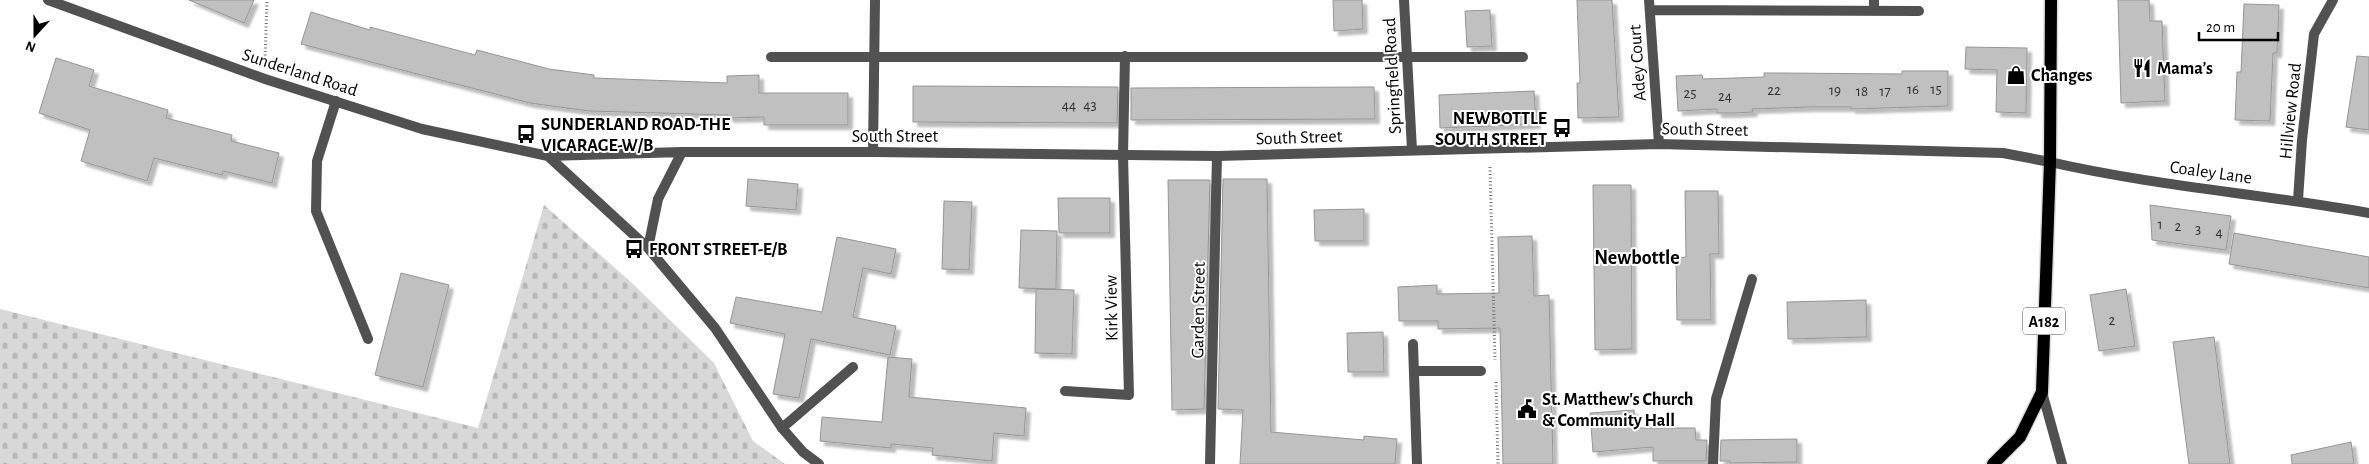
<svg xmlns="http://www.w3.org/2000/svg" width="2369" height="464" viewBox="0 0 2369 464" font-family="'Alegreya Sans',sans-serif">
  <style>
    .cemetery { fill: url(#cemetery-stones) }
    .building { fill: #c0c0c0; stroke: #959595; filter: url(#shadow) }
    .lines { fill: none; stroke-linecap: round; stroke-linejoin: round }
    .primary-casing { stroke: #dbdbdb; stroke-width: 15 }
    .path { stroke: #737373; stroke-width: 3; stroke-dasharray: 1 2.5; stroke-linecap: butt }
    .service { stroke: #515151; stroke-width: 10 }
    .minor { stroke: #515151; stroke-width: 10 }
    .tertiary { stroke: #515151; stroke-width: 10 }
    .primary { stroke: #000; stroke-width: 12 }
    .labels { text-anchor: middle; stroke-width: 4; stroke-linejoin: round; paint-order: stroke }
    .number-label { font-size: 15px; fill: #303030 }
    .shield { fill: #fff; stroke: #4c4c4c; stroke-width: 1 }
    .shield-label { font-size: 16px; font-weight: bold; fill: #000 }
    .street-label { font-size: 18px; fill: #000; stroke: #fff }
    .poi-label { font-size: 18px; font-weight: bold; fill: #000; stroke: #fff; text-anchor: start }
    .quarter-label { font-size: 20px; font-weight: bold; fill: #000; stroke: #fff }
  </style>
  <defs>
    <pattern id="cemetery-stones" width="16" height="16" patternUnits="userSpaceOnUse" patternTransform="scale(1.25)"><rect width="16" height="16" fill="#d8d8d8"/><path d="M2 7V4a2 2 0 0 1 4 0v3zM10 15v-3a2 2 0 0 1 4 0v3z" fill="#b8b8b8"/></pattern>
    <filter id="shadow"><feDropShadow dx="4.5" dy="4.5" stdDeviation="1" flood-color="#0004"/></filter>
  </defs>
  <rect width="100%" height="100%" fill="#fff"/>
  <!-- cemetery -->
  <path class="cemetery" d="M 544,205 L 632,283 L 714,363 L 753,441 L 785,464 L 0,464 L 0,309 L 478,428 Z"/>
  <!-- building -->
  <path class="building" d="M 189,0 L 254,0 L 244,23 Z
    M 1333,0 L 1362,0 L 1363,29 L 1334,31 Z
    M 1577,0 L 1612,0 L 1619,117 L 1578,118 L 1577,83 L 1580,83 Z
    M 2118,0 L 2149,0 L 2150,21 L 2162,21 L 2165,101 L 2121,103 Z
    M 2244,4 L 2279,5 L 2277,53 L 2273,53 L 2270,121 L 2235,120 L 2237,72 L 2241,72 Z
    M 1490,10 L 1492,46 L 1467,47 L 1465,11 Z
    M 311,12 L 370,30 L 370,27 L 475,55 L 477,50 L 549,69 L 594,75 L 594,78 L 727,83 L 727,76 L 759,75 L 759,93 L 848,93 L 848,125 L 764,125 L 764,117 L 729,118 L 728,115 L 589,111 L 530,103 L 301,44 Z
    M 1966,47 L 2027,48 L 2026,113 L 1996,112 L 1997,70 L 1965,69 Z
    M 2357,56 L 2369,57 L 2369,130 L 2346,127 Z
    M 56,58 L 94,70 L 89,86 L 168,110 L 166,118 L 232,135 L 231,141 L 279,153 L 272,183 L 223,171 L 222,175 L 154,158 L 147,181 L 81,161 L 90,130 L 39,113 Z
    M 1902,71 L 1948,71 L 1948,106 L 1851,109 L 1851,107 L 1809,107 L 1752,109 L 1753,112 L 1735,113 L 1717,113 L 1717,109 L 1678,111 L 1676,76 L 1702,75 L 1703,79 L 1764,77 L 1764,73 L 1782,73 L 1902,74 Z
    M 913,86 L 1118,87 L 1117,123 L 913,122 Z
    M 1374,87 L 1375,119 L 1131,120 L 1131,88 Z
    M 1534,91 L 1536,124 L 1440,128 L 1439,95 Z
    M 748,179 L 798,184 L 796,210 L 746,206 Z
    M 1223,179 L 1267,179 L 1271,432 L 1364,440 L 1364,436 L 1397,439 L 1395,464 L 1240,464 L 1243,410 L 1218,409 Z
    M 1168,180 L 1210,180 L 1204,409 L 1172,410 Z
    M 1593,185 L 1631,185 L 1632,349 L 1595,350 Z
    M 1685,191 L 1718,191 L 1719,254 L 1710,254 L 1711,320 L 1677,320 L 1676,258 L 1686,257 Z
    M 1058,198 L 1110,198 L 1110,233 L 1059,233 Z
    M 944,201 L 972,202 L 969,270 L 942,269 Z
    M 2150,205 L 2231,216 L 2226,250 L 2152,240 Z
    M 1364,209 L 1364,241 L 1315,241 L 1314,210 Z
    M 1021,230 L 1057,231 L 1056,289 L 1019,288 Z
    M 2234,233 L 2369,257 L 2369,288 L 2229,264 Z
    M 1532,236 L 1534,296 L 1549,295 L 1553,464 L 1503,464 L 1500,328 L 1438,329 L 1438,321 L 1399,321 L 1398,287 L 1437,285 L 1437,294 L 1499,293 L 1498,237 Z
    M 837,237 L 896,249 L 891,274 L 863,268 L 853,317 L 896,326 L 890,355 L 811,339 L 799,398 L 773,394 L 785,334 L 730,323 L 736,297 L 822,312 Z
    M 401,273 L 449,285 L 423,387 L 375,375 Z
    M 1036,289 L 1074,290 L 1072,354 L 1035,353 Z
    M 2126,289 L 2135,346 L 2099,351 L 2090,295 Z
    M 1866,300 L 1867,337 L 1788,339 L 1787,302 Z
    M 1383,332 L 1384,372 L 1348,372 L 1347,333 Z
    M 2214,337 L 2230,464 L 2189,464 L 2173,342 Z
    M 888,357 L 912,359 L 909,397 L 1026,408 L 1024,436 L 994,433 L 992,461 L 932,455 L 933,448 L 891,444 L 891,448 L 820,441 L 822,417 L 882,422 Z
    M 1634,410 L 1635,428 L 1695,428 L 1696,440 L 1707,440 L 1706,461 L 1653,461 L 1653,447 L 1593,452 L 1590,413 Z
    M 1797,439 L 1797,462 L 1730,463 L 1730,461 L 1720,461 L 1721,440 Z
    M 2351,442 L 2354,464 L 2292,464 L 2291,455 Z"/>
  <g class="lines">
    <!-- primary casing -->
    <g class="primary-casing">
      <path id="primary" d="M 1993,464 L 2020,437 L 2042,392 L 2050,162 L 2051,0"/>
    </g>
    <!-- path -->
    <path class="path" d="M 265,59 L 267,0
      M 1490,167 L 1495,360
      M 1496,382 L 1498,464"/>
    <!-- service -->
    <path class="service" d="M 771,57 L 1523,57
      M 336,101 L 317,161 L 316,211 L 368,339
      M 1123,155 L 1125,56
      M 782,428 L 853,367"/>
    <!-- minor -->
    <path class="minor" d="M 1404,0 L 1412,150
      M 1649,0 L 1659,144
      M 1874,0 L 1874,11
      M 1650,10 L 1919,11
      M 873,152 L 875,0
      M 2050,162 C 2155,186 2263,194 2369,213
      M 2298,200 L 2302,140 L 2314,34 L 2333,0
      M 1413,344 L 1417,464
      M 1414,371 L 1481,371
      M 1065,391 L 1129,395 L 1123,155
      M 2042,392 L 2062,464
      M 1210,464 L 1217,156
      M 1713,464 L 1716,399 L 1752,279"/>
    <!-- tertiary -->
    <path class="tertiary" d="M 48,0 L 265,79 L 422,129 L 548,156 L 682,152 L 873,152 L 1217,156 L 1659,144 L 2003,153 L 2050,162
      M 548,156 L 648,248 L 715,328 L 782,428 L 803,452 L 819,464
      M 648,248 L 658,199 L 682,152"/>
    <!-- primary -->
    <use href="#primary" class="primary"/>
  </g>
  <!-- icons -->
  <defs>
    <g id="restaurant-bare" transform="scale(1.5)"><path d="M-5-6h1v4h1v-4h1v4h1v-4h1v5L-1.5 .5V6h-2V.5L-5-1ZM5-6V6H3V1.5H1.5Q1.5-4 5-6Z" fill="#000" stroke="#fff" stroke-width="2.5" paint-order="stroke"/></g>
    <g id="shop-bare" transform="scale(1.5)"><path d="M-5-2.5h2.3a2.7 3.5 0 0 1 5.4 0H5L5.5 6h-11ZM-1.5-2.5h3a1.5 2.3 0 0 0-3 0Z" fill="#000" stroke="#fff" stroke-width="2.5" paint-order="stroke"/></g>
    <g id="bus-bare" transform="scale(1.5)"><path d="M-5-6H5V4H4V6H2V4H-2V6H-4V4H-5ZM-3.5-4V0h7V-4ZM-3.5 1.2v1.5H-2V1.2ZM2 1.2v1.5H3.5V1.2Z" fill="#000" stroke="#fff" stroke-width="2.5" paint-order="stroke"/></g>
    <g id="civic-bare" transform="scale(1.5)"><path d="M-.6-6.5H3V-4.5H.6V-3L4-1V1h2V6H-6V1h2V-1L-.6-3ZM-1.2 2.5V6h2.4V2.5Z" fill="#000" stroke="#fff" stroke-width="2.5" paint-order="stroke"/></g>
  </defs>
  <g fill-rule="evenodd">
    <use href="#restaurant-bare" x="2142" y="68"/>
    <use href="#shop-bare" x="2016" y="75"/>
    <use href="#bus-bare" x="1562" y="128"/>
    <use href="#bus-bare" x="526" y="134"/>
    <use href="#bus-bare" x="634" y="249"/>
    <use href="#civic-bare" x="1527" y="409"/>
  </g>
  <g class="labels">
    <!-- number labels -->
    <g class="number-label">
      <text x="1913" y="94">16</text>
      <text x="1936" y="94">15</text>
      <text x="1774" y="95">22</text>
      <text x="1835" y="95">19</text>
      <text x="1862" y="96">18</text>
      <text x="1885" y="96">17</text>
      <text x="1690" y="98">25</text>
      <text x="1725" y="101">24</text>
      <text x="1069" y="110">44</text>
      <text x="1090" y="110">43</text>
      <text x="2160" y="229">1</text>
      <text x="2178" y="231">2</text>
      <text x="2198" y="234">3</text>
      <text x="2219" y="237">4</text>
      <text x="2112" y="325">2</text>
    </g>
    <!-- shield labels -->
    <rect class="shield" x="2023" y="307.5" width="42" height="27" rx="4"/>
    <g class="shield-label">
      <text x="2044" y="327">A182</text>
    </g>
    <!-- street labels -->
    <g class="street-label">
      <text transform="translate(1637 63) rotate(-94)" y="6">Adey Court</text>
      <text transform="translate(300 72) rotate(18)" y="6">Sunderland Road</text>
      <text transform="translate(1392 76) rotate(-93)" y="6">Springfield Road</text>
      <text transform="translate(2290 111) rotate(-84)" y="6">Hillview Road</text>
      <text transform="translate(1705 129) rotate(1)" y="6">South Street</text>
      <text x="895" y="142">South Street</text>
      <text transform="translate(1299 137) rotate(-2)" y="6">South Street</text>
      <text transform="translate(2211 172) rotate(8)" y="6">Coaley Lane</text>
      <text transform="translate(1111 308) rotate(-91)" y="6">Kirk View</text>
      <text transform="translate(1198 310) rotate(-89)" y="6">Garden Street</text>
    </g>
    <!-- poi labels -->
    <g class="poi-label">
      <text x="2157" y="74">Mama’s</text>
      <text x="2031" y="81">Changes</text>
      <text x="1547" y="124" text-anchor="end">NEWBOTTLE<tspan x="1547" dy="21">SOUTH STREET</tspan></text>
      <text x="541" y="130">SUNDERLAND ROAD-THE<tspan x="541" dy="21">VICARAGE-W/B</tspan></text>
      <text x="649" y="255">FRONT STREET-E/B</text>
      <text x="1542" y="405">St. Matthew's Church<tspan x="1542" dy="21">&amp; Community Hall</tspan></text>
    </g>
    <!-- quarter labels -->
    <g class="quarter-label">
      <text x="1637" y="264">Newbottle</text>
    </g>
  </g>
  <!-- north arrow -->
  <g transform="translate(35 35) rotate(201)" stroke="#ffffff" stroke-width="4" paint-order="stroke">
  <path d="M0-4L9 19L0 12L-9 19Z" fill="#000000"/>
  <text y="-8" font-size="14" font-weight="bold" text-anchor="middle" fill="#000000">N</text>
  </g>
  <!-- scale -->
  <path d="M2199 32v8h79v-8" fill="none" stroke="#000000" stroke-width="2.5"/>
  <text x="2206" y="32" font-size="15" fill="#000000" stroke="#ffffff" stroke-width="4" paint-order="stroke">20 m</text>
</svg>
